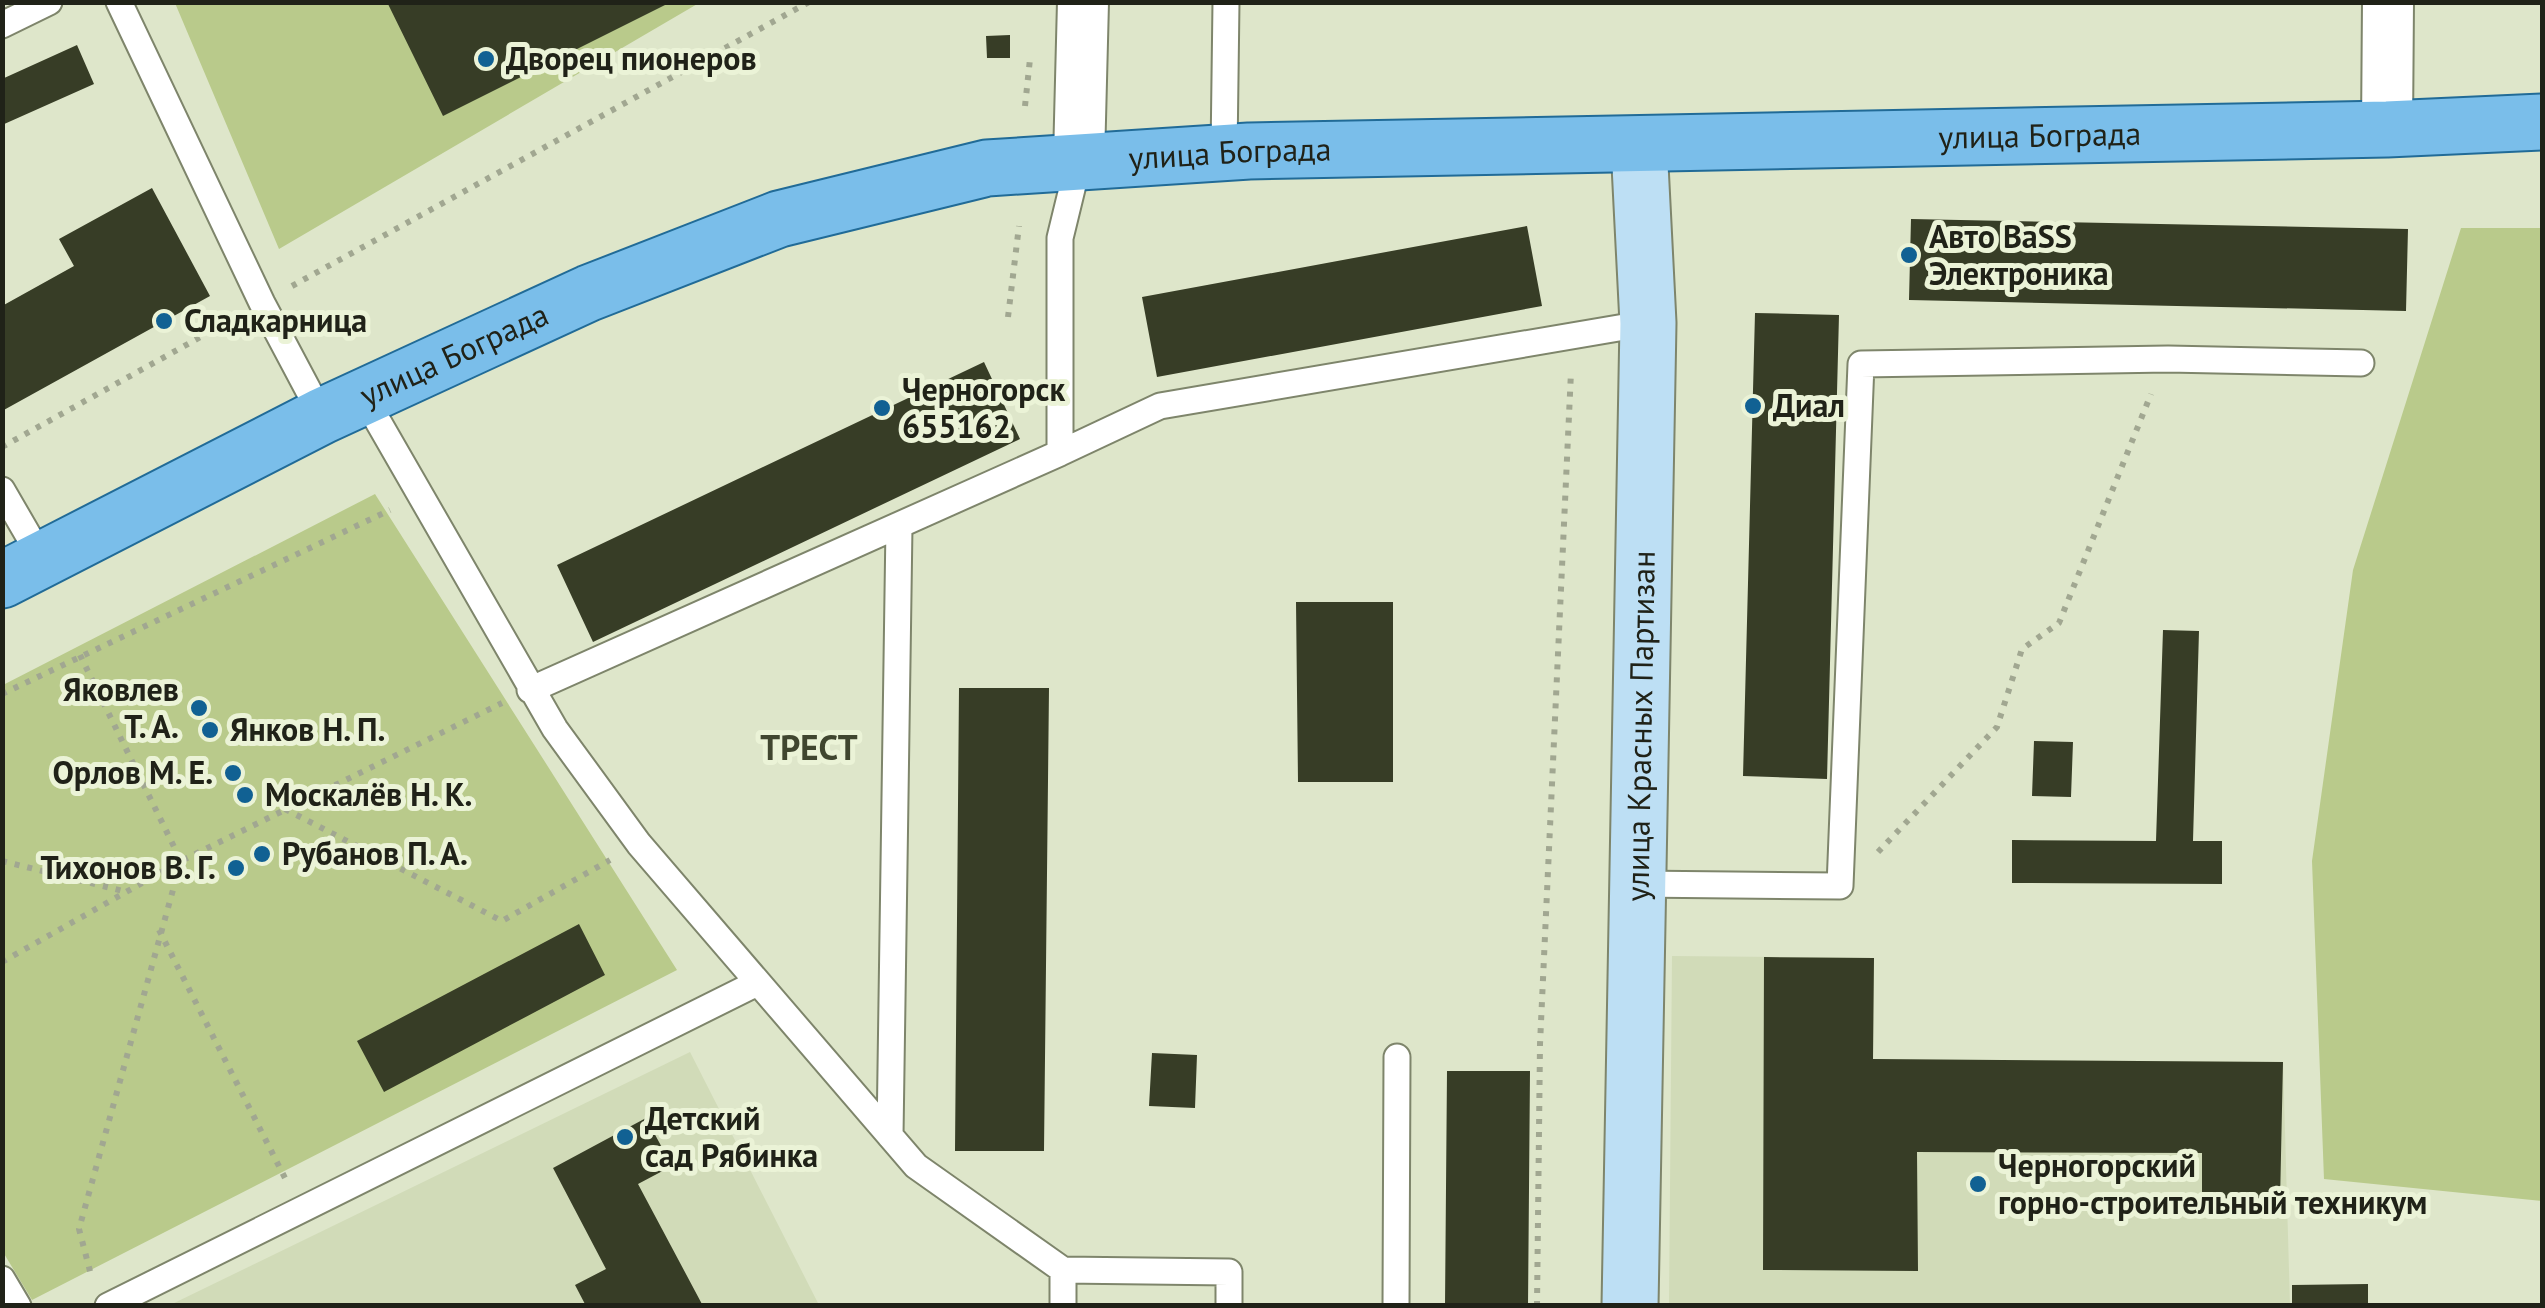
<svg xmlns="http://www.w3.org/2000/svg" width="2545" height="1308" viewBox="0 0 2545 1308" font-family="'PT Sans',sans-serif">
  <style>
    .built { fill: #d1dbb8 }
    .green { fill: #b9ca8b }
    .building { fill: #373d26 }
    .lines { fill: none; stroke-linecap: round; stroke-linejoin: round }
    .lane-casing { stroke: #7e856b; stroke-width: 29 }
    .street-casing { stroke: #7e856b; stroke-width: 54 }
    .secondary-casing { stroke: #7e856b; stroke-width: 59 }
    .primary-casing { stroke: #216b97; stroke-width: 59 }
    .path { stroke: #a1a791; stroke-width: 6; stroke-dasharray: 5 8; stroke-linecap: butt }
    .lane { stroke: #fff; stroke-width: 25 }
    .street { stroke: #fff; stroke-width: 50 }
    .secondary { stroke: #bddff4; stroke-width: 55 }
    .primary { stroke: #7abeea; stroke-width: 55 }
    .poi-dot { fill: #116193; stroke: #ebf3d7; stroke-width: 4 }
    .labels { text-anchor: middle; stroke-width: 10; stroke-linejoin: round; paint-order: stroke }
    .poi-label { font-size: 32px; font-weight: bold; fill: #202218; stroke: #ebf3d7; text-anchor: start }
    .street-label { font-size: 32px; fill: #202218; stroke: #ebf3d7 }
    .neighbourhood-label { font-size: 35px; font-weight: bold; fill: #40462f; stroke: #ebf3d7 }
  </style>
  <rect width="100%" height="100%" fill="#dee6ca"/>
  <!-- built -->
  <path class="built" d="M 1672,956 L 1874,958 L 1873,1059 L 2283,1062 L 2290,1305 L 1669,1306 Z
    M 690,1052 L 819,1305 L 168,1306 L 343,1221 Z"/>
  <!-- green -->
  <path class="green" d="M 175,3 L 699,3 L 279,249 Z
    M 2461,228 L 2542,228 L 2542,1201 L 2324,1179 L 2312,861 L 2353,570 Z
    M 375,494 L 677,970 L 32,1300 L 3,1252 L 3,685 Z"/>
  <!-- building -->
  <path class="building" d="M 387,2 L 671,2 L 443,116 Z
    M 1010,35 L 1010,58 L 987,58 L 986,36 Z
    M 77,45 L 94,84 L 2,125 L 2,79 Z
    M 152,188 L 210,296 L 2,411 L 2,306 L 74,266 L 59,239 Z
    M 1911,219 L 2408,229 L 2406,311 L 1909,300 Z
    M 1527,226 L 1542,306 L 1157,377 L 1142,297 Z
    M 1755,313 L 1839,315 L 1827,779 L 1743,776 Z
    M 984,362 L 1020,439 L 593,642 L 557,565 Z
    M 1296,602 L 1393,602 L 1393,782 L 1298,782 Z
    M 2163,630 L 2199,631 L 2193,841 L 2222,841 L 2222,884 L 2012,883 L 2012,840 L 2156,841 Z
    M 959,688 L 1049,688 L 1044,1151 L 955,1151 Z
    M 2034,741 L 2073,742 L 2071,797 L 2032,796 Z
    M 579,924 L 605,975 L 384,1092 L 357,1041 Z
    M 1764,957 L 1874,958 L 1873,1059 L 2283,1062 L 2280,1202 L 2202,1202 L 2202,1153 L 1917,1152 L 1918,1271 L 1763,1270 Z
    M 1152,1053 L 1197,1055 L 1195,1108 L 1149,1106 Z
    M 1447,1071 L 1530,1071 L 1528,1306 L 1445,1306 Z
    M 646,1118 L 672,1166 L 638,1184 L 703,1306 L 586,1306 L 575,1285 L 606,1269 L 553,1168 Z
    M 2368,1284 L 2368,1306 L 2292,1306 L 2292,1285 Z"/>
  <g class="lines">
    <!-- lane casing -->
    <g class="lane-casing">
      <path id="lane" d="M 119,2 L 262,303 L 322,416
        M 2,25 L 49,2
        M 1224,153 L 1226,2
        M 364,397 L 555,729 L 639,844 L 916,1166 L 1063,1270 L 1229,1272 L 1229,1306
        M 1060,453 L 1160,406 L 1648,323
        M 2,490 L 42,559
        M 530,690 L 1060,453 L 1060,238 L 1079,160
        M 1636,884 L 1840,886 L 1861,364 L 2168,359 L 2361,363
        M 890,1136 L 899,526
        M 2,1279 L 18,1306
        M 108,1306 L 757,983
        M 1063,1306 L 1063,1270
        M 1396,1306 L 1397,1057"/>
    </g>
    <!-- street casing -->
    <g class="street-casing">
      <path id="street" d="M 2387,129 L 2388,2
        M 1079,159 L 1083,2"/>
    </g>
    <!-- secondary casing -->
    <g class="secondary-casing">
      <g id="secondary">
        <path id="s1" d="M 1630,1306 L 1648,323 L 1639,145"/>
      </g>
    </g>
    <!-- primary casing -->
    <g class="primary-casing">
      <g id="primary">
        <path id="s2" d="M 2,580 L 322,416 L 589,293 L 779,219 L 987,168 L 1249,151 L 2387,129 L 2542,122"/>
      </g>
    </g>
    <!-- path -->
    <path class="path" d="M 1025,106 L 1030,59
      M 292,286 L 809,2
      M 1008,317 L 1019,226
      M 2,447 L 233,319
      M 80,655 L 181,861 L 79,1229 L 91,1275
      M 2,694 L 390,510
      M 285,809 L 502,921 L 610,860
      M 1878,852 L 1997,727 L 2022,649 L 2059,623 L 2151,394
      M 2,861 L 123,891
      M 159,930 L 285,1178
      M 2,962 L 181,861 L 502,703
      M 1537,1306 L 1540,1044 L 1571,372"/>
    <!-- lane -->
    <use href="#lane" class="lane"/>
    <!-- street -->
    <use href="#street" class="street"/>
    <!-- secondary -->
    <use href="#secondary" class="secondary"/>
    <!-- primary -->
    <use href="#primary" class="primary"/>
  </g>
  <!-- markers -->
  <g class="poi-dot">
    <circle cx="486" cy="59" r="10"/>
    <circle cx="1909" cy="255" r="10"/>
    <circle cx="164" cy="321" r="10"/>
    <circle cx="1753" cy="406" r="10"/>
    <circle cx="882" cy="408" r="10"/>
    <circle cx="199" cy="708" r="10"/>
    <circle cx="210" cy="730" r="10"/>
    <circle cx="233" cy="773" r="10"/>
    <circle cx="245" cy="795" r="10"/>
    <circle cx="262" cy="854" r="10"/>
    <circle cx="236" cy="868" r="10"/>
    <circle cx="625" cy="1137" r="10"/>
    <circle cx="1978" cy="1184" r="10"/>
  </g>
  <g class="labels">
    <!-- poi labels -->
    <g class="poi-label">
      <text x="506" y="70">Дворец пионеров</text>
      <text x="1929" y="248">Авто BaSS<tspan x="1929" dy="37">Электроника</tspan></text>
      <text x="184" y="332">Сладкарница</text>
      <text x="902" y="401">Черногорск<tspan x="902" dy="37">655162</tspan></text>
      <text x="1773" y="417">Диал</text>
      <text x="179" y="701" text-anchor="end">Яковлев<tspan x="179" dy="37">Т. А.</tspan></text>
      <text x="230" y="741">Янков Н. П.</text>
      <text x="213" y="784" text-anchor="end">Орлов М. Е.</text>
      <text x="265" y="806">Москалёв Н. К.</text>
      <text x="282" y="865">Рубанов П. А.</text>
      <text x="216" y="879" text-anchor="end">Тихонов В. Г.</text>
      <text x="645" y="1130">Детский<tspan x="645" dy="37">сад Рябинка</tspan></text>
      <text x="1998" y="1177">Черногорский<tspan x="1998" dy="37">горно-строительный техникум</tspan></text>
    </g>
    <!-- street labels -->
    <g class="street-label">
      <text dy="11" stroke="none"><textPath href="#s2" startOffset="2125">улица Бограда</textPath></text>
      <text dy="11" stroke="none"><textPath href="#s2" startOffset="1315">улица Бограда</textPath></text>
      <text dy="11" stroke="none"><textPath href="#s2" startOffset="505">улица Бограда</textPath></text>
      <text dy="11" stroke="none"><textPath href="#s1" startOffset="580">улица Красных Партизан</textPath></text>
    </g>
    <!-- neighbourhood labels -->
    <g class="neighbourhood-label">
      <text x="809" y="760">ТРЕСТ</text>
    </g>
  </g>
  <!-- border -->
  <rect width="2545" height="1308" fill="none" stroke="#202218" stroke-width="10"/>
</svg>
